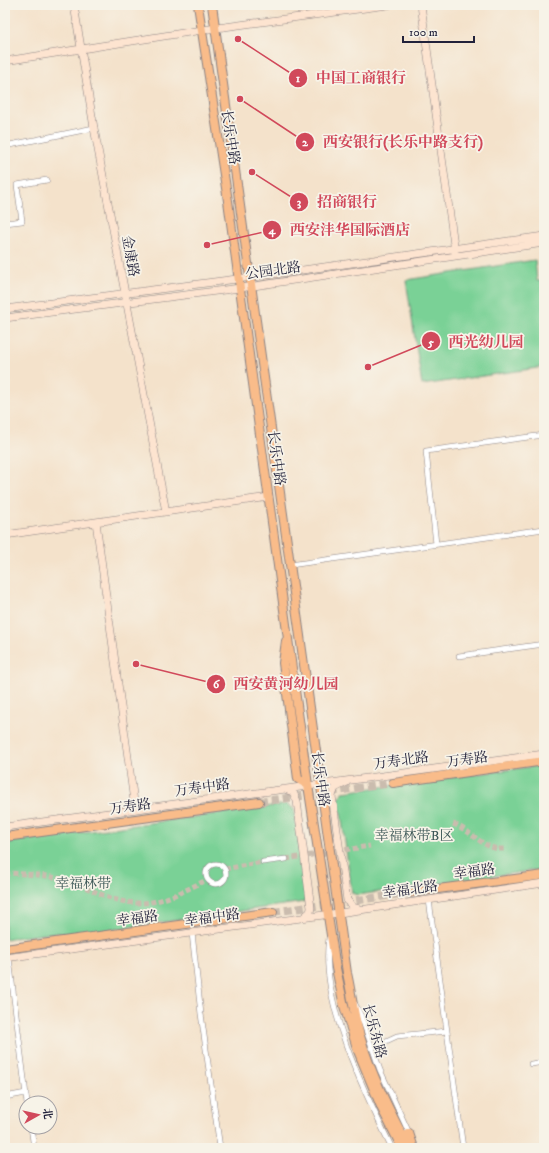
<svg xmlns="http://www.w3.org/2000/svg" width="549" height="1153" viewBox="0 0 549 1153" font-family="'IM FELL DW Pica','Noto Serif SC',serif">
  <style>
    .green { fill: #7ad196; stroke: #4e7a68 }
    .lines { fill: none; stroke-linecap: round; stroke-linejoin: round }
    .street-tunnel { stroke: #cabcae; stroke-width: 5; stroke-dasharray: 5 2.5; stroke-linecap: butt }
    .primary-tunnel { stroke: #cabcae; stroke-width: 8; stroke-dasharray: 8 4; stroke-linecap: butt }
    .street-casing { stroke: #8b8283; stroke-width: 6 }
    .secondary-casing { stroke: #8b8283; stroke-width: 8 }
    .primary-casing { stroke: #8b8283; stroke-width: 10 }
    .street { stroke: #fff; stroke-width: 5 }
    .secondary { stroke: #fde4d0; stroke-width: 7 }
    .primary { stroke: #f9bc8a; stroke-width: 8 }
    .labels { text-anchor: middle; stroke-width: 3.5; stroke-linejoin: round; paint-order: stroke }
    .street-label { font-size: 14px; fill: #22223b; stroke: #f7f3e8 }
    .park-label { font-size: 14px; fill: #3c5756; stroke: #f7f3e8 }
    .leader { fill: none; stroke: #d1495b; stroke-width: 1.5 }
    .callout-dot { fill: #d1495b; stroke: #f7f3e8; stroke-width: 1.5 }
    .mark-label { font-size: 12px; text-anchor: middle; font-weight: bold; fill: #fff }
    .callout-label { font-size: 15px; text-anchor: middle; font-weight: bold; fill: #d1495b; stroke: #f7f3e8; stroke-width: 3.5; stroke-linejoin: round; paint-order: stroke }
  </style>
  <rect width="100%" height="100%" fill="#f7f3e8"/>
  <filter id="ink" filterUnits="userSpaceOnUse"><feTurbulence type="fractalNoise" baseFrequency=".025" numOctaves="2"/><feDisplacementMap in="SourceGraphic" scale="8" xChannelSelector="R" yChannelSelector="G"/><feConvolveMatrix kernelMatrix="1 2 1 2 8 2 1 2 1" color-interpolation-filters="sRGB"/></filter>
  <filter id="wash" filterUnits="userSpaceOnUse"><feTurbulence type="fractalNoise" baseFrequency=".012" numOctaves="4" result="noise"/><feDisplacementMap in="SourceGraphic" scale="16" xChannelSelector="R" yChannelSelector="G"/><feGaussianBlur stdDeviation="0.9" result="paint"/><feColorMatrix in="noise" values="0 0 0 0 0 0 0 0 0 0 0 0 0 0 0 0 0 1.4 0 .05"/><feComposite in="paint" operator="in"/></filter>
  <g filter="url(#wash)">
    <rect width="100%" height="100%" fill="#f4e2cb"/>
    <!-- green -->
    <path class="green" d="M 535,260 L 537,281 L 543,281 L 544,289 L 544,367 L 422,385 L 406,280 Z
      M 544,765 L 544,869 L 357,895 L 352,893 L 339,799 L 343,792 Z
      M 287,804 L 294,809 L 307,898 L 304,902 L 82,934 L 53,933 L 5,939 L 5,843 Z"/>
  </g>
  <g filter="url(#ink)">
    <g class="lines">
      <!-- street-tunnel -->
      <path class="street-tunnel" d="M 453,824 C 472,830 482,850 504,849
        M 286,859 L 370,846
        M 225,869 L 263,862
        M 5,873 C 29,874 55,875 78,884 C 99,893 118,904 142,903 C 165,902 188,889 208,879"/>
      <!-- primary-tunnel -->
      <path class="primary-tunnel" d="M 259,802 L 393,783
        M 273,912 L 408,893"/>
      <!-- street casing -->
      <g class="street-casing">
        <path id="street" d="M 5,146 L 94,128
          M 5,223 L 22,221 L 17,185 L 47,180
          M 436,544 L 426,451 L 544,435
          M 290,565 L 544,529
          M 459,656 L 544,644
          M 263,862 L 286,859
          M206 874a10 10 0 1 1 20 0a10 10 0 1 1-20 0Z
          M 429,900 L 463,1148
          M 192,933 L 201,1014 L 220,1148
          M 329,938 C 319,1000 364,1092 392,1148
          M 9,958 L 27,1103
          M 355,1004 L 361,1016 L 380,1070 L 410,1135
          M 371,1048 L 397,1036 L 447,1031
          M 531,1064 L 544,1062
          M 5,1097 L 26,1093
          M 31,1127 L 34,1148"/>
      </g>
      <!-- secondary casing -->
      <g class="secondary-casing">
        <path id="secondary" d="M 74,5 L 94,128 L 166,512
          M 421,5 L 455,252
          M 5,61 L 202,30 L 388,5
          M 5,309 L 260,276 L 544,236
          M 5,318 L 240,288 L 544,243
          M 96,522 L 135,809
          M 5,535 L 269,497
          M 347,782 L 335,788 L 332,796 L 347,900 L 353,907 L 360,909
          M 284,789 L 293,792 L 297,801 L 311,908 L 310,912 L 304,917
          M 5,827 L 544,754
          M 5,958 L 346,912 L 544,883"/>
      </g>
      <!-- primary casing -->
      <g class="primary-casing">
        <path id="primary" d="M 198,5 L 228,201 L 308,785 L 336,968 L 344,1006 L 358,1051 L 382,1109 L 402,1148
          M 212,5 L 347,973 C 352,995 354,1018 361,1039 C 372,1077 391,1113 409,1148
          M 286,641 L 283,663 L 298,779 L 308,785
          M 393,783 L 544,761
          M 5,837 L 259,802
          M 408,893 L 544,875
          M 5,949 L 273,912
          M 409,1133 L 414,1148"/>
      </g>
      <!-- street -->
      <use href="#street" class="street"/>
      <!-- secondary -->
      <use href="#secondary" class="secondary"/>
      <!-- primary -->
      <use href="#primary" class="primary"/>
    </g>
  </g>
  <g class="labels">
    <!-- street labels -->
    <g class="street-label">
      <text transform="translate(231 137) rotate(81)" y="5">长乐中路</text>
      <text transform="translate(131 256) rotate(80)" y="5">金康路</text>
      <text transform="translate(273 270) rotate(-8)" y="5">公园北路</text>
      <text transform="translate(277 458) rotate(82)" y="5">长乐中路</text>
      <text transform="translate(467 759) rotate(-8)" y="5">万寿路</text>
      <text transform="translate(401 760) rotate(-8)" y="5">万寿北路</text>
      <text transform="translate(321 779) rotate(82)" y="5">长乐中路</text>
      <text transform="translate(202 787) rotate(-8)" y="5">万寿中路</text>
      <text transform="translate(130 806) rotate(-8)" y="5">万寿路</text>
      <text transform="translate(474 871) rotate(-8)" y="5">幸福路</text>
      <text transform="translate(410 889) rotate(-8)" y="5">幸福北路</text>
      <text transform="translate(212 917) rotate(-8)" y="5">幸福中路</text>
      <text transform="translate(137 918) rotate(-8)" y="5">幸福路</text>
      <text transform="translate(375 1031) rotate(75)" y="5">长乐东路</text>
    </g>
    <!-- park labels -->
    <g class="park-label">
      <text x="414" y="840">幸福林带B区</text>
      <text x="83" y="888">幸福林带</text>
    </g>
  </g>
  <!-- callouts -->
  <path class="leader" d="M238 39L298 78M240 99L305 142M252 172L299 202M207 245L272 230M368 367L431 341M136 664L216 684"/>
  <g class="callout-dot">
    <circle cx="238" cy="39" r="4"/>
    <circle cx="240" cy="99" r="4"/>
    <circle cx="252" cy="172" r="4"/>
    <circle cx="207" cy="245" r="4"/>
    <circle cx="368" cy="367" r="4"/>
    <circle cx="136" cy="664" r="4"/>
    <circle cx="298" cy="78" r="10"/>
    <circle cx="305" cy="142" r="10"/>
    <circle cx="299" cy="202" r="10"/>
    <circle cx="272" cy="230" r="10"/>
    <circle cx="431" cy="341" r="10"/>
    <circle cx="216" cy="684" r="10"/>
  </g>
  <g class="mark-label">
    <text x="298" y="82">1</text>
    <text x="305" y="146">2</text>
    <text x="299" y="206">3</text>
    <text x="272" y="234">4</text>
    <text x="431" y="346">5</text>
    <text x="216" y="688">6</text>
  </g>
  <g class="callout-label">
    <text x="361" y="83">中国工商银行</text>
    <text x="403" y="147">西安银行(长乐中路支行)</text>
    <text x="347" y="207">招商银行</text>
    <text x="350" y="235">西安沣华国际酒店</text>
    <text x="486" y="347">西光幼儿园</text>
    <text x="286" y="689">西安黄河幼儿园</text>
  </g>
  <!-- margin -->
  <rect width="549" height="1153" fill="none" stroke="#f7f3e8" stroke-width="20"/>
  <!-- north arrow -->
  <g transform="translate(38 1115) rotate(82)"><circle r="19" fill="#f7f3e8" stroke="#a29fa3"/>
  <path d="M0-3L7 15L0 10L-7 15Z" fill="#d1495b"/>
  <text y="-6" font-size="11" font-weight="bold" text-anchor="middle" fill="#22223b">北</text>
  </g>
  <!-- scale -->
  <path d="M403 36v6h71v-6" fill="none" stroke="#22223b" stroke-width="2"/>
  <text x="409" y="36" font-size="12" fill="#22223b" stroke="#f7f3e8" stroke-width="3" paint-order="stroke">100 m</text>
</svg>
